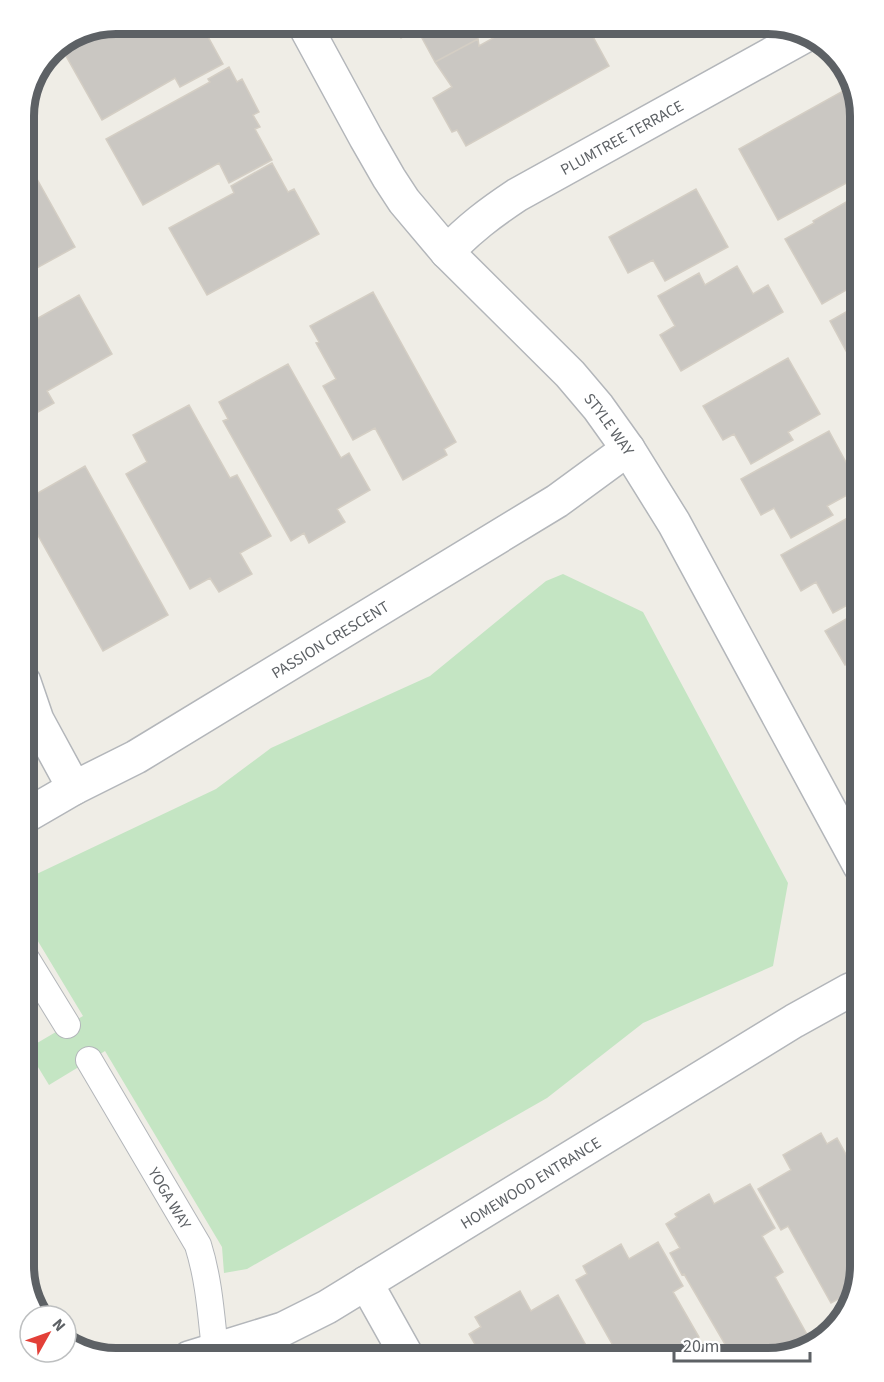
<svg xmlns="http://www.w3.org/2000/svg" width="884" height="1382" viewBox="0 0 884 1382" font-family="'Source Sans 3',sans-serif">
  <style>
    .green { fill: #c4e5c3 }
    .building { fill: #cac7c2; stroke: #d4cec4; stroke-width: 1.5 }
    .lines { fill: none; stroke-linecap: round; stroke-linejoin: round }
    .service-casing { stroke: #b3b6ba; stroke-width: 28 }
    .minor-casing { stroke: #b3b6ba; stroke-width: 36 }
    .service { stroke: #fff; stroke-width: 26 }
    .minor { stroke: #fff; stroke-width: 33 }
    .labels { text-anchor: middle; stroke-width: 6; stroke-linejoin: round; paint-order: stroke }
    .street-label { font-size: 16px; fill: #5d6165; stroke: #fff }
    .rim { fill: none; stroke: #5d6165; stroke-width: 8 }
  </style>
  <rect width="100%" height="100%" fill="#efede6"/>
  <!-- green -->
  <path class="green" d="M 563,574 L 643,612 L 788,883 L 773,966 L 643,1023 L 547,1098 L 247,1269 L 224,1273 L 222,1247 L 105,1051 L 49,1085 L 27,1049 L 83,1016 L 24,918 L 24,880 L 216,789 L 271,748 L 430,676 L 546,581 Z"/>
  <!-- building -->
  <path class="building" d="M 116,24 L 219,24 L 220,26 L 206,33 L 223,64 L 180,87 L 175,78 L 102,120 L 61,47 Z
    M 393,24 L 472,24 L 470,25 L 478,39 L 435,62 L 417,29 L 401,38 Z
    M 518,24 L 586,24 L 609,66 L 466,146 L 457,130 L 452,132 L 433,98 L 452,87 L 435,62 L 478,39 L 479,46 Z
    M 642,24 L 657,24 L 646,31 Z
    M 673,24 L 696,24 L 678,34 Z
    M 229,67 L 237,82 L 242,79 L 259,112 L 253,115 L 260,127 L 255,129 L 272,160 L 229,183 L 219,163 L 143,205 L 106,139 L 210,82 L 208,79 Z
    M 854,90 L 860,116 L 860,185 L 854,188 L 850,181 L 778,220 L 739,149 L 843,91 L 845,95 Z
    M 272,163 L 288,192 L 294,189 L 319,234 L 207,295 L 169,228 L 234,193 L 231,186 Z
    M 37,179 L 75,247 L 24,275 L 24,186 Z
    M 696,189 L 728,247 L 665,281 L 653,260 L 628,273 L 609,237 Z
    M 860,194 L 860,282 L 822,304 L 785,239 L 814,223 L 813,221 Z
    M 737,266 L 753,294 L 768,285 L 783,312 L 681,371 L 660,335 L 675,326 L 658,296 L 699,273 L 705,285 Z
    M 373,292 L 456,442 L 444,449 L 447,455 L 403,480 L 375,428 L 353,440 L 323,386 L 336,379 L 316,343 L 319,342 L 310,326 Z
    M 79,295 L 112,354 L 47,391 L 54,403 L 24,420 L 24,326 Z
    M 860,304 L 860,377 L 830,321 Z
    M 788,358 L 820,414 L 788,432 L 793,440 L 751,464 L 734,434 L 723,440 L 703,406 Z
    M 288,364 L 341,458 L 349,453 L 370,490 L 337,509 L 345,522 L 309,543 L 304,533 L 291,541 L 223,421 L 228,419 L 219,402 Z
    M 189,405 L 230,478 L 237,475 L 271,536 L 240,553 L 252,574 L 219,592 L 210,578 L 190,589 L 126,474 L 147,462 L 133,435 Z
    M 829,431 L 860,488 L 827,506 L 833,515 L 791,538 L 774,508 L 761,515 L 741,479 Z
    M 85,466 L 168,615 L 103,651 L 31,523 L 35,520 L 24,502 L 24,501 Z
    M 860,511 L 860,598 L 833,613 L 816,582 L 801,591 L 781,555 Z
    M 860,611 L 860,665 L 856,659 L 845,665 L 825,631 Z
    M 821,1133 L 827,1144 L 837,1138 L 860,1180 L 860,1266 L 853,1291 L 831,1303 L 788,1226 L 781,1230 L 758,1189 L 791,1170 L 783,1155 Z
    M 750,1184 L 775,1228 L 762,1236 L 783,1272 L 775,1277 L 809,1338 L 780,1355 L 768,1358 L 733,1358 L 684,1274 L 682,1275 L 670,1253 L 680,1248 L 666,1224 L 677,1217 L 675,1214 L 709,1194 L 714,1204 Z
    M 658,1242 L 683,1286 L 673,1292 L 699,1337 L 696,1339 L 705,1354 L 699,1358 L 620,1358 L 576,1280 L 587,1274 L 583,1266 L 621,1244 L 629,1259 Z
    M 520,1291 L 531,1311 L 558,1295 L 593,1358 L 483,1358 L 469,1334 L 481,1327 L 475,1317 Z"/>
  <g class="lines">
    <!-- service casing -->
    <g class="service-casing">
      <g id="service">
        <path d="M 24,955 L 67,1025"/>
        <path id="s1" d="M 89,1060 L 198,1245 C 209,1280 211,1314 215,1350"/>
      </g>
    </g>
    <!-- minor casing -->
    <g class="minor-casing">
      <g id="minor">
        <path id="s2" d="M 304,24 L 366,138 L 389,178 L 404,201 L 447,252 L 570,374 L 598,407 L 628,449 L 674,523 L 860,866"/>
        <path id="s3" d="M 447,252 C 470,228 490,213 517,195 L 806,35"/>
        <path d="M 24,682 L 37,720 L 74,788"/>
        <path id="s4" d="M 24,817 L 74,788 L 136,757 L 557,501 L 628,449"/>
        <path d="M 366,1283 L 408,1358"/>
        <path id="s5" d="M 189,1358 L 283,1329 L 327,1307 L 794,1021 L 850,990 L 860,986"/>
      </g>
    </g>
    <!-- service -->
    <use href="#service" class="service"/>
    <!-- minor -->
    <use href="#minor" class="minor"/>
  </g>
  <g class="labels">
    <!-- street labels -->
    <g class="street-label">
      <text dy="6" stroke="none"><textPath href="#s3" startOffset="210">PLUMTREE TERRACE</textPath></text>
      <text dy="6" stroke="none"><textPath href="#s2" startOffset="507">STYLE WAY</textPath></text>
      <text dy="6" stroke="none"><textPath href="#s4" startOffset="354">PASSION CRESCENT</textPath></text>
      <text dy="6" stroke="none"><textPath href="#s5" startOffset="386">HOMEWOOD ENTRANCE</textPath></text>
      <text dy="6" stroke="none"><textPath href="#s1" startOffset="160">YOGA WAY</textPath></text>
    </g>
  </g>
  <!-- crop -->
  <path d="M0 0H884V1382H0ZM116 34H768A82 82 0 0 1 850 116V1266A82 82 0 0 1 768 1348H116A82 82 0 0 1 34 1266V116A82 82 0 0 1 116 34Z" fill="#fff" fill-rule="evenodd"/>
  <path class="rim" d="M116 34H768A82 82 0 0 1 850 116V1266A82 82 0 0 1 768 1348H116A82 82 0 0 1 34 1266V116A82 82 0 0 1 116 34Z"/>
  <!-- north arrow -->
  <g transform="translate(48 1334) rotate(50)"><circle r="28" fill="#ffffff" stroke="#bec0c1" stroke-width="1.5"/>
  <path d="M0-4.5L10 22L0 15L-10 22Z" fill="#e34038"/>
  <text y="-9" font-size="16" font-weight="bold" text-anchor="middle" fill="#5d6165">N</text>
  </g>
  <!-- scale -->
  <path d="M674 1352v9h136v-9" fill="none" stroke="#5d6165" stroke-width="3"/>
  <text x="683" y="1352" font-size="18" fill="#5d6165" stroke="#ffffff" stroke-width="4.5" paint-order="stroke">20 m</text>
</svg>
